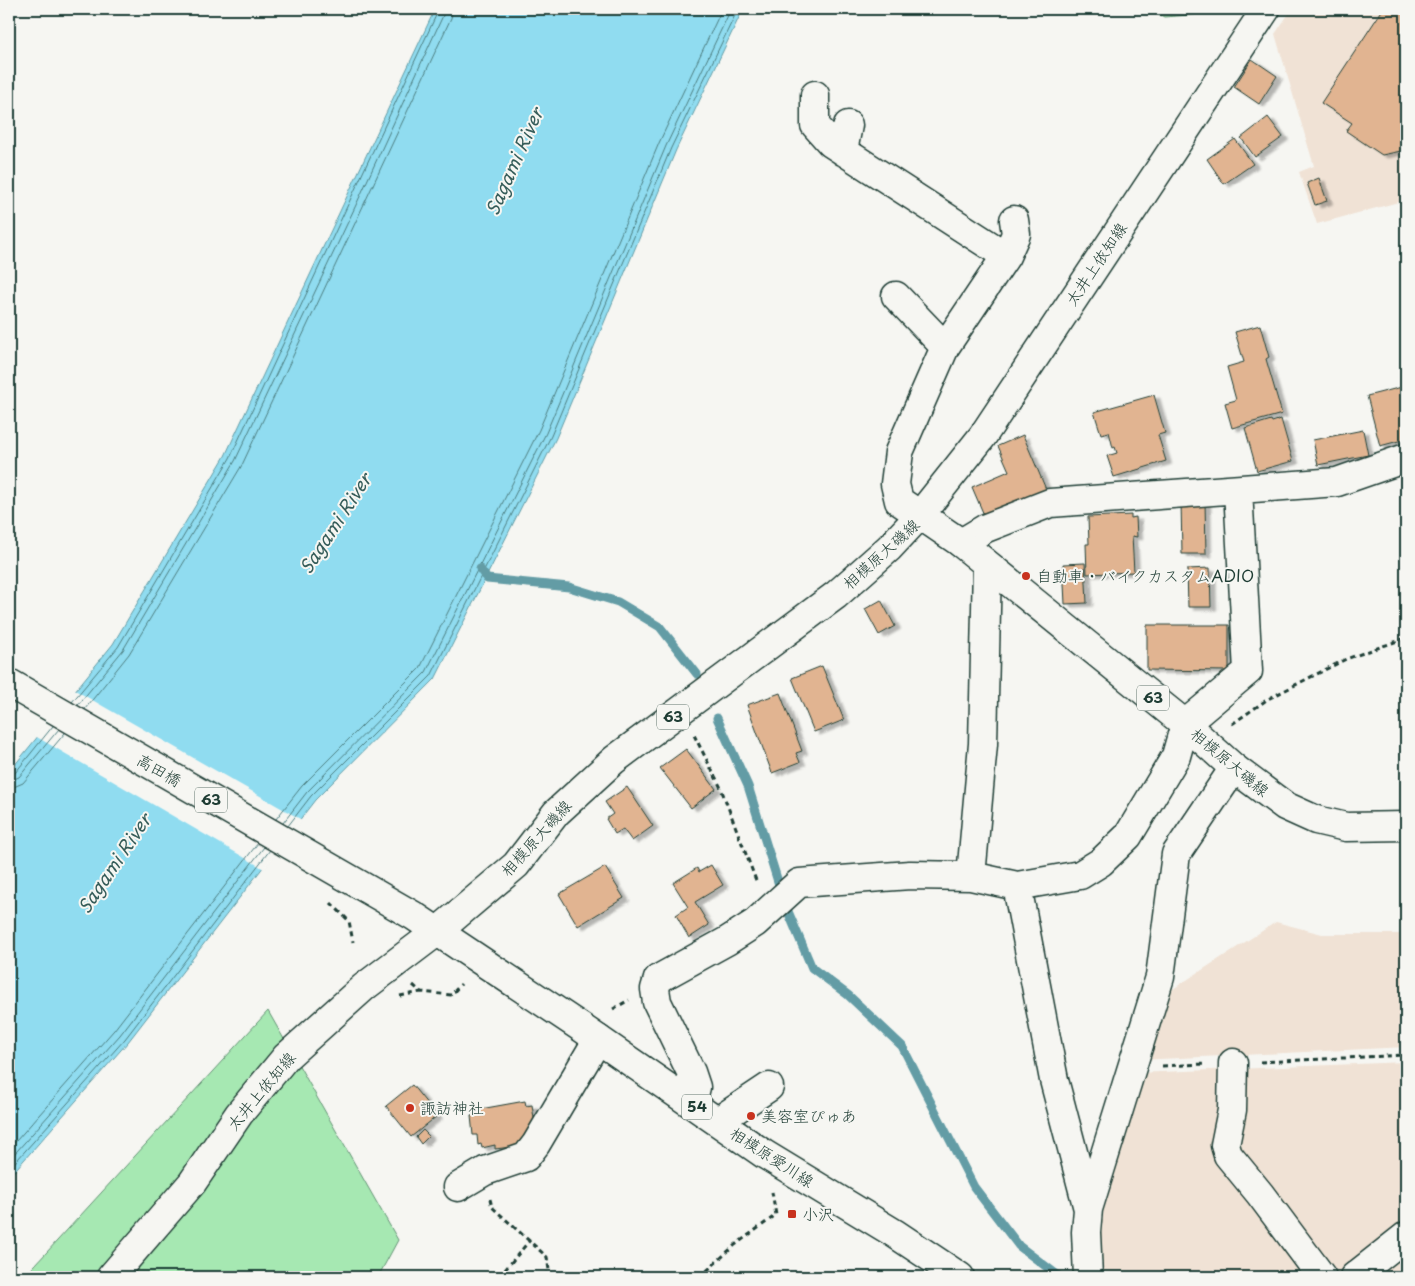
<svg xmlns="http://www.w3.org/2000/svg" width="1415" height="1286" viewBox="0 0 1415 1286" font-family="'Playpen Sans','Klee One',sans-serif">
  <style>
    .built { fill: #f0e2d5 }
    .green { fill: #a6e8b2; stroke: #629273 }
    .water { fill: #90dcf0; stroke: #639ca5 }
    .pier { fill: #f6f6f2 }
    .lines { fill: none; stroke-linecap: round; stroke-linejoin: round }
    .shore { stroke: #4c7d7f; stroke-width: 1 }
    .stream { stroke: #639ca5; stroke-width: 9 }
    .building { fill: #e1b491; stroke: #1f3d34; filter: url(#shadow) }
    .minor-casing { stroke: #1f3d34; stroke-width: 31 }
    .major-casing { stroke: #1f3d34; stroke-width: 31 }
    .path { stroke: #1f3d34; stroke-width: 3; stroke-dasharray: 5 4; stroke-linecap: butt }
    .minor { stroke: #f6f6f2; stroke-width: 28 }
    .major { stroke: #f6f6f2; stroke-width: 28 }
    .poi-dot { fill: #c8321e; stroke: #f6f6f2; stroke-width: 2 }
    .labels { text-anchor: middle; stroke-width: 4; stroke-linejoin: round; paint-order: stroke }
    .shield { fill: #f6f6f2; stroke: #60746d; stroke-width: 1 }
    .shield-label { font-size: 15px; font-weight: bold; fill: #1f3d34 }
    .street-label { font-size: 16px; fill: #1f3d34; stroke: #f6f6f2 }
    .poi-label { font-size: 16px; fill: #1f3d34; stroke: #f6f6f2; text-anchor: start }
    .water-label { font-size: 18px; font-style: italic; fill: #365d5a; stroke: #f6f6f2 }
  </style>
  <defs>
    <filter id="shadow"><feDropShadow dx="5.5" dy="3" stdDeviation="1" flood-color="#0004"/></filter>
  </defs>
  <rect width="100%" height="100%" fill="#f6f6f2"/>
  <filter id="ink" filterUnits="userSpaceOnUse"><feTurbulence type="fractalNoise" baseFrequency=".02" numOctaves="2"/><feDisplacementMap in="SourceGraphic" scale="10" xChannelSelector="R" yChannelSelector="G"/><feConvolveMatrix kernelMatrix="1 2 1 2 8 2 1 2 1" color-interpolation-filters="sRGB"/></filter>
  <g filter="url(#ink)">
    <!-- built -->
    <path class="built" d="M 1292,9 L 1406,9 L 1406,200 L 1317,224 L 1299,172 L 1314,166 L 1275,34 Z
      M 1276,922 L 1322,934 L 1406,934 L 1406,1047 L 1139,1060 L 1159,998 Z
      M 1406,1062 L 1406,1277 L 1100,1277 L 1092,1227 L 1136,1073 Z"/>
    <!-- green -->
    <path class="green" d="M 1150,9 L 1230,9 L 1228,12 L 1164,17 Z
      M 268,1011 L 398,1240 L 378,1277 L 24,1277 Z"/>
    <!-- water -->
    <path class="water" d="M 435,9 L 743,9 L 676,150 L 556,438 L 435,679 L 315,800 L 128,1042 L 9,1177 L 9,772 L 113,644 L 225,456 Z"/>
    <!-- pier -->
    <path class="pier" d="M 73,689 L 302,820 L 264,869 L 35,736 Z"/>
    <g class="lines">
      <!-- shore -->
      <path class="shore" d="M 72,702 L 118,647 L 230,458 L 439,9
        M 78,705 L 123,650 L 235,461 L 356,205 L 446,9
        M 85,709 L 129,654 L 242,465 L 451,18 L 453,9
        M 9,775 L 15,773 L 53,726
        M 9,781 L 19,777 L 59,729
        M 9,789 L 23,783 L 65,733
        M 276,819 L 302,786 L 420,668 L 539,430 L 659,143 L 722,9
        M 283,823 L 307,792 L 426,672 L 546,433 L 666,146 L 731,9
        M 288,826 L 311,796 L 431,676 L 551,436 L 671,148 L 738,9
        M 9,1149 L 114,1030 L 258,843
        M 9,1160 L 120,1035 L 264,847
        M 9,1169 L 125,1039 L 270,850"/>
      <!-- stream -->
      <path class="stream" d="M 480,569 L 487,579 L 569,587 L 618,602 L 660,627 L 697,674
        M 717,718 L 748,786 L 779,885
        M 787,909 L 812,968 L 848,995 L 902,1046 L 974,1187 L 1019,1246 L 1060,1277"/>
    </g>
    <!-- building -->
    <path class="building" d="M 1383,9 L 1406,9 L 1406,150 L 1382,155 L 1346,131 L 1352,123 L 1321,103 Z
      M 1252,59 L 1277,76 L 1259,104 L 1234,87 Z
      M 1268,117 L 1283,137 L 1255,157 L 1241,138 Z
      M 1235,139 L 1253,164 L 1224,184 L 1207,159 Z
      M 1319,178 L 1327,201 L 1315,205 L 1307,183 Z
      M 1260,325 L 1269,357 L 1266,359 L 1282,414 L 1232,428 L 1225,403 L 1236,400 L 1227,367 L 1244,362 L 1235,332 Z
      M 1402,387 L 1406,403 L 1406,439 L 1380,446 L 1367,396 Z
      M 1154,395 L 1165,433 L 1158,435 L 1166,461 L 1114,477 L 1107,456 L 1117,453 L 1115,447 L 1113,448 L 1109,432 L 1101,434 L 1094,412 Z
      M 1281,419 L 1293,461 L 1257,471 L 1245,428 L 1271,420 L 1272,422 Z
      M 1363,430 L 1368,455 L 1318,465 L 1313,440 Z
      M 1023,435 L 1048,494 L 1023,504 L 1021,499 L 984,515 L 972,487 L 1009,471 L 998,446 Z
      M 1181,501 L 1205,501 L 1206,554 L 1182,554 Z
      M 1131,515 L 1131,518 L 1136,517 L 1137,537 L 1132,536 L 1134,572 L 1087,574 L 1086,544 L 1089,544 L 1088,517 Z
      M 1085,563 L 1087,603 L 1065,604 L 1063,564 Z
      M 1210,568 L 1211,607 L 1188,607 L 1187,569 Z
      M 881,600 L 895,626 L 879,635 L 865,609 Z
      M 1147,625 L 1229,625 L 1229,671 L 1147,670 Z
      M 822,666 L 844,720 L 814,732 L 792,678 Z
      M 780,693 L 802,751 L 796,753 L 800,762 L 772,773 L 747,705 Z
      M 686,749 L 716,789 L 691,808 L 660,768 Z
      M 627,787 L 653,826 L 632,841 L 623,829 L 615,834 L 606,819 L 613,814 L 605,802 Z
      M 711,865 L 723,885 L 695,902 L 709,925 L 689,938 L 676,915 L 688,907 L 673,883 L 697,868 L 699,872 Z
      M 605,867 L 624,898 L 578,926 L 559,894 Z
      M 412,1085 L 437,1116 L 411,1137 L 386,1106 Z
      M 525,1101 L 526,1106 L 532,1105 L 536,1131 L 527,1145 L 495,1149 L 495,1145 L 482,1148 L 481,1144 L 478,1145 L 477,1135 L 473,1135 L 471,1116 L 476,1115 L 475,1110 Z
      M 423,1130 L 429,1136 L 421,1144 L 416,1137 Z"/>
    <g class="lines">
      <!-- minor casing -->
      <g class="minor-casing">
        <path id="minor" d="M 815,95 L 815,125 L 831,143 L 1006,256
          M 843,151 L 848,125
          M 896,296 L 945,347
          M 920,515 L 899,501 L 895,484 L 899,452 L 945,347 L 1006,256 L 1016,234 L 1014,220
          M 961,543 L 986,528 L 1050,503 L 1337,482 L 1406,458
          M 971,876 L 983,744 L 987,565
          M 1017,886 L 1054,1080 L 1088,1209 L 1086,1232 L 1088,1277
          M 1233,1063 L 1232,1110 L 1225,1145 L 1228,1155 L 1260,1194 L 1322,1277
          M 692,1103 L 696,1087 L 691,1072 L 657,1002 L 655,989 L 658,979 L 727,941 L 755,923 L 799,883 L 910,875 L 971,876 L 1017,886 L 1080,875 L 1101,862 L 1128,836 L 1176,756 L 1185,724 L 1248,671 L 1238,490
          M 718,1121 L 769,1087
          M 458,1187 L 485,1171 L 526,1157 L 536,1144 L 598,1039
          M 1088,1209 L 1160,977 L 1176,854 L 1234,768
          M 1354,1277 L 1406,1236"/>
      </g>
      <!-- major casing -->
      <g class="major-casing">
        <path id="major" d="M 920,515 L 961,543 L 1185,724 L 1234,768 L 1285,806 L 1316,820 L 1346,827 L 1406,826
          M 9,683 L 414,916 L 582,1028 L 764,1154 L 894,1233 L 960,1277
          M 111,1277 L 192,1183 L 239,1114 L 286,1057 L 364,987 L 438,931 L 516,865 L 556,813 L 614,760 L 836,595 L 889,548 L 920,515 L 982,437 L 1266,9"/>
      </g>
      <!-- path -->
      <path class="path" d="M 1232,724 L 1268,699 L 1346,659 L 1406,638
        M 694,735 L 720,786 L 757,883
        M 331,903 L 349,921 L 353,942
        M 413,985 L 421,992 L 451,995 L 461,984
        M 400,996 L 421,992
        M 613,1009 L 629,1000
        M 1260,1062 L 1406,1055
        M 1162,1066 L 1206,1064
        M 490,1199 L 492,1207 L 547,1257 L 549,1270 L 544,1277
        M 499,1277 L 530,1240
        M 700,1277 L 735,1245 L 776,1215 L 772,1192"/>
      <!-- minor -->
      <use href="#minor" class="minor"/>
      <!-- major -->
      <use href="#major" class="major"/>
    </g>
  </g>
  <!-- markers -->
  <g class="poi-dot">
    <circle cx="1026" cy="576" r="5"/>
    <circle cx="410" cy="1108" r="5"/>
    <circle cx="751" cy="1116" r="5"/>
    <rect x="787" y="1209" width="10" height="10" rx="2.5"/>
  </g>
  <g class="labels">
    <!-- shield labels -->
    <g class="shield">
      <rect x="1137" y="685.5" width="32" height="25" rx="4"/>
      <rect x="657" y="704.5" width="32" height="25" rx="4"/>
      <rect x="195" y="787.5" width="32" height="25" rx="4"/>
      <rect x="682" y="1094.5" width="30" height="25" rx="4"/>
    </g>
    <g class="shield-label">
      <text x="1153" y="703">63</text>
      <text x="673" y="722">63</text>
      <text x="211" y="805">63</text>
      <text x="697" y="1112">54</text>
    </g>
    <!-- street labels -->
    <g class="street-label">
      <text transform="translate(1096 264) rotate(-56)" y="6">太井上依知線</text>
      <text transform="translate(881 554) rotate(-42)" y="6">相模原大磯線</text>
      <text transform="translate(1230 762) rotate(40)" y="6">相模原大磯線</text>
      <text transform="translate(159 770) rotate(30)" y="6">高田橋</text>
      <text transform="translate(536 838) rotate(-48)" y="6">相模原大磯線</text>
      <text transform="translate(261 1091) rotate(-50)" y="6">太井上依知線</text>
      <text transform="translate(772 1157) rotate(33)" y="6">相模原愛川線</text>
    </g>
    <!-- poi labels -->
    <g class="poi-label">
      <text x="1036" y="582">自動車・バイクカスタムADIO</text>
      <text x="420" y="1114">諏訪神社</text>
      <text x="761" y="1122">美容室ぴゅあ</text>
      <text x="802" y="1220">小沢</text>
    </g>
    <!-- water labels -->
    <g class="water-label">
      <text transform="translate(515 162) rotate(-66)" y="6">Sagami River</text>
      <text transform="translate(336 524) rotate(-57)" y="6">Sagami River</text>
      <text transform="translate(115 864) rotate(-56)" y="6">Sagami River</text>
    </g>
  </g>
  <!-- margin -->
  <rect width="1415" height="1286" fill="none" stroke="#f6f6f2" stroke-width="30"/>
  <rect x="15" y="15" width="1385" height="1256" fill="none" stroke="#1f3d34" stroke-width="2" filter="url(#ink)"/>
</svg>
